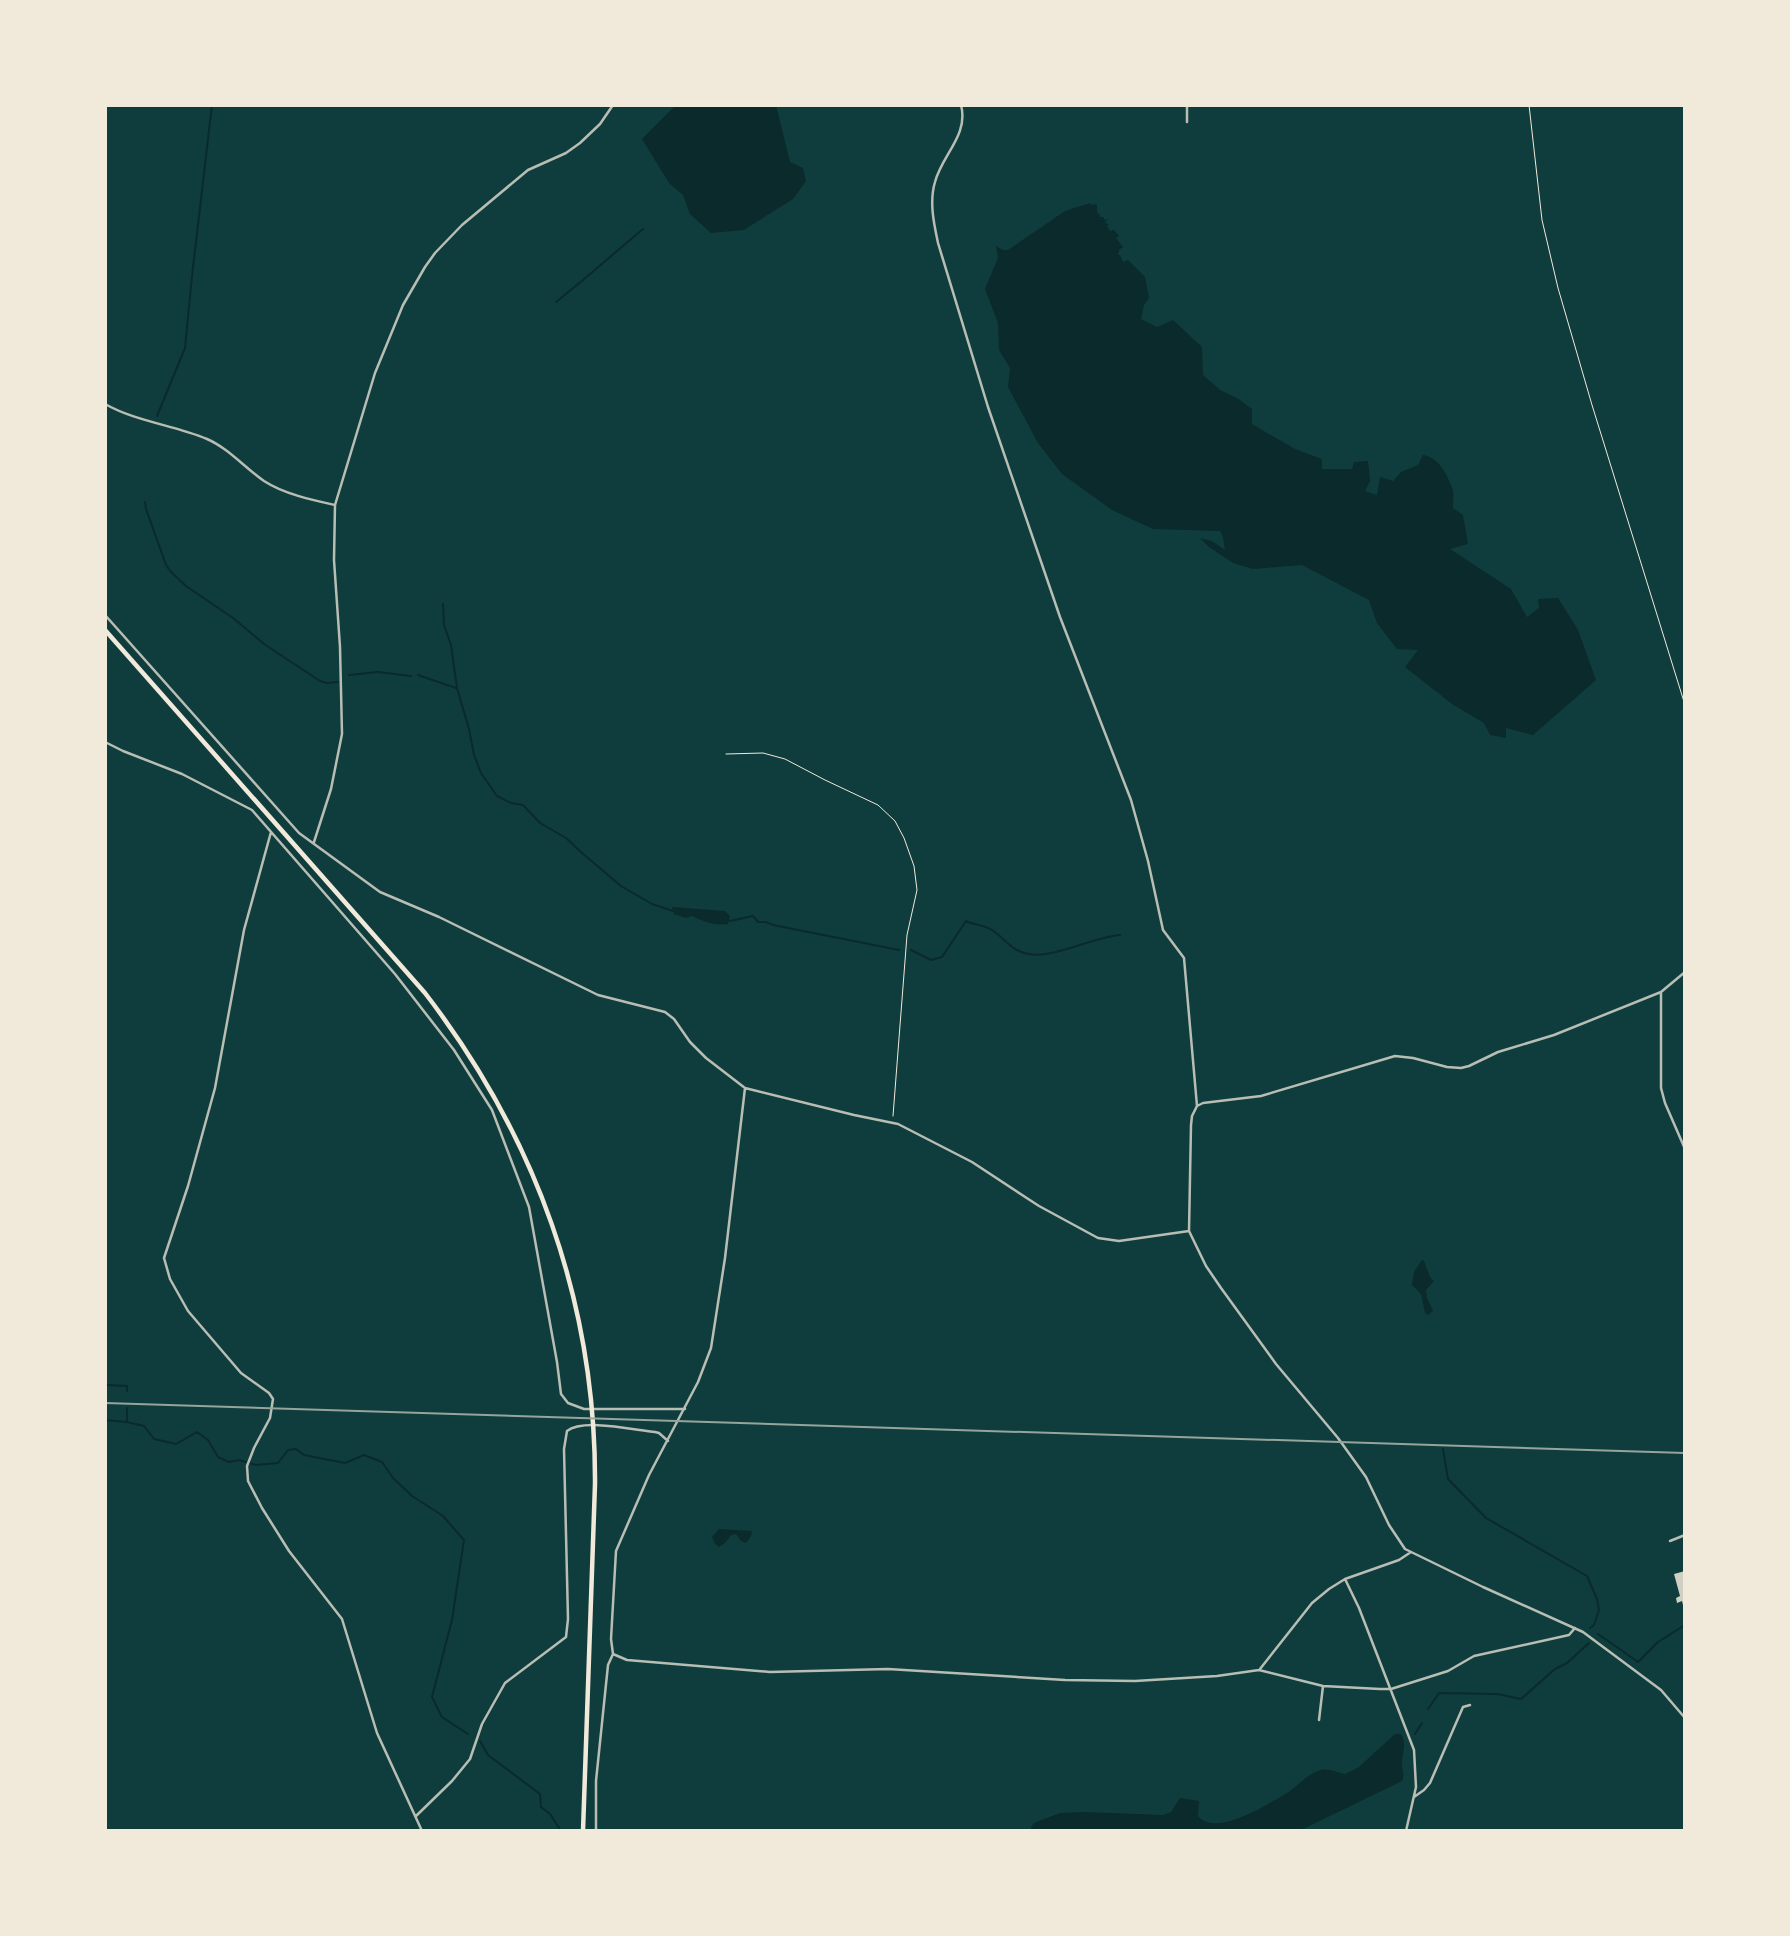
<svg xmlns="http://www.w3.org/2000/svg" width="1790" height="1936" viewBox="0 0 1790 1936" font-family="'PT Sans Narrow',sans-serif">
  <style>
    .water { fill: #0a2a2b }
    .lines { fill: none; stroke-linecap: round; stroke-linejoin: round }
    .stream { stroke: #0a2a2b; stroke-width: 2 }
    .building { fill: #cfcfc3 }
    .path { stroke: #f1e9da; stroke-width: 1 }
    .minor { stroke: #b8beb3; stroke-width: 2.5 }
    .trunk { stroke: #f1e9da; stroke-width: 4.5 }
    .rail { stroke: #97a49c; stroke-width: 2 }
  </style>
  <rect width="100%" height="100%" fill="#0f3d3e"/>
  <!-- water -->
  <path class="water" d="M 676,105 L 776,105 L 790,162 L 803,168 L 806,181 L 793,199 L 744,230 L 711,233 L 690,214 L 683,195 L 669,183 L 642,139 Z
    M 1090,203 L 1091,205 L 1096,204 L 1097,206 L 1097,212 L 1101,217 L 1104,217 L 1104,220 L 1108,219 L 1105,222 L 1109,225 L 1107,226 L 1110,231 L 1114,230 L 1119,236 L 1116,238 L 1123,247 L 1119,250 L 1118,255 L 1120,255 L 1123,262 L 1128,260 L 1145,277 L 1149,298 L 1144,305 L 1141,319 L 1157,327 L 1173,320 L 1202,347 L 1203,375 L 1220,390 L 1237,398 L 1252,409 L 1252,424 L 1295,449 L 1322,459 L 1322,469 L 1352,469 L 1354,462 L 1368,461 L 1370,481 L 1365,491 L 1377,495 L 1380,477 L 1393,481 L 1401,472 L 1418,465 L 1423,455 C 1439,457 1448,476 1453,490 C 1454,495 1453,502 1453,508 L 1463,515 L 1468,544 L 1450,549 L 1511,589 L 1527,617 L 1539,608 L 1538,599 L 1558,598 L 1578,630 L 1596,680 L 1533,735 L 1506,728 L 1506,738 L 1490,735 L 1484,723 L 1452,704 L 1405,667 L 1418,650 L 1397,649 L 1377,623 L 1369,600 L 1302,565 L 1253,569 L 1233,563 L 1209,547 L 1200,538 L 1212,541 L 1225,550 L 1223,537 L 1220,531 L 1153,529 L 1112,510 L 1062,474 L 1038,443 L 1008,387 L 1010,368 L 999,350 L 998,323 L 985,289 L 998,258 L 996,246 L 1003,250 L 1008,250 L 1065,211 Z
    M 672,907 L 725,911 L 730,916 L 728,924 C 714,926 705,922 692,916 L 686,918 L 674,914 Z
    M 1422,1260 L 1424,1261 L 1430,1277 L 1434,1281 L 1426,1290 L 1427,1298 L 1433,1311 L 1428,1315 L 1425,1313 L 1421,1294 L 1412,1285 L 1414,1272 Z
    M 719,1529 L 752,1531 L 751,1536 L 746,1543 L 741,1541 L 736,1534 L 731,1535 L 725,1543 L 719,1547 L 715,1544 L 712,1537 Z
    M 1395,1734 L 1401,1734 C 1407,1744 1402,1753 1402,1764 C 1402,1771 1405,1774 1402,1781 L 1299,1831 L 1032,1831 L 1031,1827 L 1034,1823 L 1060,1813 L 1084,1812 L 1163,1815 L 1171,1812 L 1180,1798 L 1199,1801 L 1198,1816 C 1216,1838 1268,1804 1287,1793 C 1298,1786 1306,1775 1318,1771 C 1328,1767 1335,1772 1345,1774 L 1359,1767 Z"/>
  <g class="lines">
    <!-- stream -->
    <path class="stream" d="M 556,302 L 583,280 L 643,229
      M 157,416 L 185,348 L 192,276 L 212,105
      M 145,502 L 146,509 L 166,565 L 171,572 L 186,586 L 233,618 L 264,644 L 320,681 L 327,683 L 338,682
      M 443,604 L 444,625 L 451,645 L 457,688 L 469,729 L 474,755 L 481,773 L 497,796 L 511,803 L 523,805 L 540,823 L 566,838 L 582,853 L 621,886 L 652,904 L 673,911
      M 349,675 L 378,672 L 411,676
      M 418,675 L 456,688
      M 730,921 L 753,916 L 758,922 L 766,922 L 773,925 L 899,950
      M 911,950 L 931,960 L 942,957 L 966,921 C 974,925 984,925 992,930 C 1005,938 1012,952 1029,954 C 1052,959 1093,937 1120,935
      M 105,1385 L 127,1386 L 127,1391
      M 127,1408 L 127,1421
      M 105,1420 L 127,1422 L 144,1426 L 154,1439 L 176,1444 L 197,1432 L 208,1440 L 218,1457 L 229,1462 L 239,1460 L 256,1465 L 278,1463 L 288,1450 L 296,1449 L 304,1455 L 345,1463 L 364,1455 L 382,1462 L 393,1478 L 412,1496 L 443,1516 L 464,1540 L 452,1620 L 432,1697 L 442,1717 L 468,1734
      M 1443,1449 L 1448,1479 L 1486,1518 L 1587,1576 L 1597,1599 L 1599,1610 L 1594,1625 L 1590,1628
      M 1598,1634 L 1638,1662 L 1658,1642 L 1685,1625
      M 1428,1709 L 1439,1693 L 1497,1694 L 1521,1699 L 1555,1669 L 1567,1663 L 1589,1643
      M 1415,1734 L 1422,1723
      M 480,1741 L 488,1755 L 540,1794 L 541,1807 L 550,1814 L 561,1831"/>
  </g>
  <!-- building -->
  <path class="building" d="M 1685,1571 L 1685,1609 L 1684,1609 L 1682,1601 L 1677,1603 L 1676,1598 L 1680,1596 L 1674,1574 Z"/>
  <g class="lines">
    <!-- path -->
    <path class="path" d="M 1529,105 L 1542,220 L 1558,288 L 1592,405 L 1685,705
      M 726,754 L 763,753 L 785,759 L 825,780 L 878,805 L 895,821 L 904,838 L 914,866 L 917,890 L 907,935 L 893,1116"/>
    <!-- minor -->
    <path class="minor" d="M 961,105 C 969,135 942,155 935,182 C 929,202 934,224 938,243 L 988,407 L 1060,617 L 1131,800 L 1148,861 L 1163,930 L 1184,958 L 1197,1106 L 1192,1116 L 1191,1125 L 1189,1231
      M 1187,122 L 1187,105
      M 105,404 C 137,422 174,425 207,439 C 228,448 245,468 264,481 C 284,494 312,500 335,505 L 375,373 L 403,305 L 425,267 L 435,253 L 462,225 L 528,170 L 566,153 L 580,143 L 600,124 L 613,105
      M 105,615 L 299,833 L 380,892 L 439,917 L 598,995 L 665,1012 L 674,1019 L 690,1042 L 706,1058 L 745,1088 L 854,1115 L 898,1124 L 972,1162 L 1039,1206 L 1098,1238 L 1119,1241 L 1189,1231 L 1206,1266 L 1221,1288 L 1276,1364 L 1338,1438 L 1366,1477 L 1389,1525 L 1405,1549 L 1483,1587 L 1583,1632 L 1661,1690 L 1685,1718
      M 105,742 L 123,751 L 182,774 L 252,810 L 395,974 L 454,1050 L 492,1110 L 529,1207 L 557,1362 L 561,1394 L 568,1403 L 584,1409 L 685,1409
      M 271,832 L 244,930 L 215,1088 L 188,1186 L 164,1258 L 170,1279 L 188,1311 L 241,1373 L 269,1393 L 273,1399 L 270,1418 L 254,1448 L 247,1466 L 248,1481 L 262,1508 L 289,1551 L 342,1619 L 377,1733 L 422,1831
      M 314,842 L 331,789 L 342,734 L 340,647 L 334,560 L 335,505
      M 1661,992 L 1661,1088 L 1665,1103 L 1685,1149
      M 1197,1106 L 1203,1103 L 1261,1096 L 1395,1056 L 1413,1058 L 1447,1067 L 1461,1068 L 1469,1066 L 1498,1052 L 1554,1035 L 1661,992 L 1685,972
      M 1670,1541 L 1685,1535
      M 1345,1579 L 1359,1608 L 1414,1750 L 1416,1787 L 1406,1831
      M 613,1654 L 627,1660 L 770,1672 L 888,1669 L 1065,1680 L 1135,1681 L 1217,1676 L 1259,1670 L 1323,1686 L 1380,1689 L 1391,1689 L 1448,1671 L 1474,1656 L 1569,1635 L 1575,1628
      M 613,1654 L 611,1639 L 616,1551 L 649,1475 L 698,1382 L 711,1348 L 725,1258 L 745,1088
      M 1260,1669 L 1312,1603 L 1329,1589 L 1345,1579 L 1399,1560 L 1411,1552
      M 1319,1720 L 1323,1686
      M 1414,1797 L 1424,1790 L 1430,1783 L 1463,1707 L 1470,1705
      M 416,1816 L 452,1781 L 470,1759 L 482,1724 L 505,1683 L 566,1637 L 568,1619 L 564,1449 L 567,1431 C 583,1418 634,1430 655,1432 L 659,1433 L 668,1441
      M 596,1831 L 596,1781 L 608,1665 L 613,1654"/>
    <!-- trunk -->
    <path class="trunk" d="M 105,630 L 425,993 C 535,1136 596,1302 595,1484 L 583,1831"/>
    <!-- rail -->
    <path class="rail" d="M 105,1403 L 1685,1453"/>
  </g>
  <!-- border -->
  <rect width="1790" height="1936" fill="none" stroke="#f1e9da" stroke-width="214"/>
</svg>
